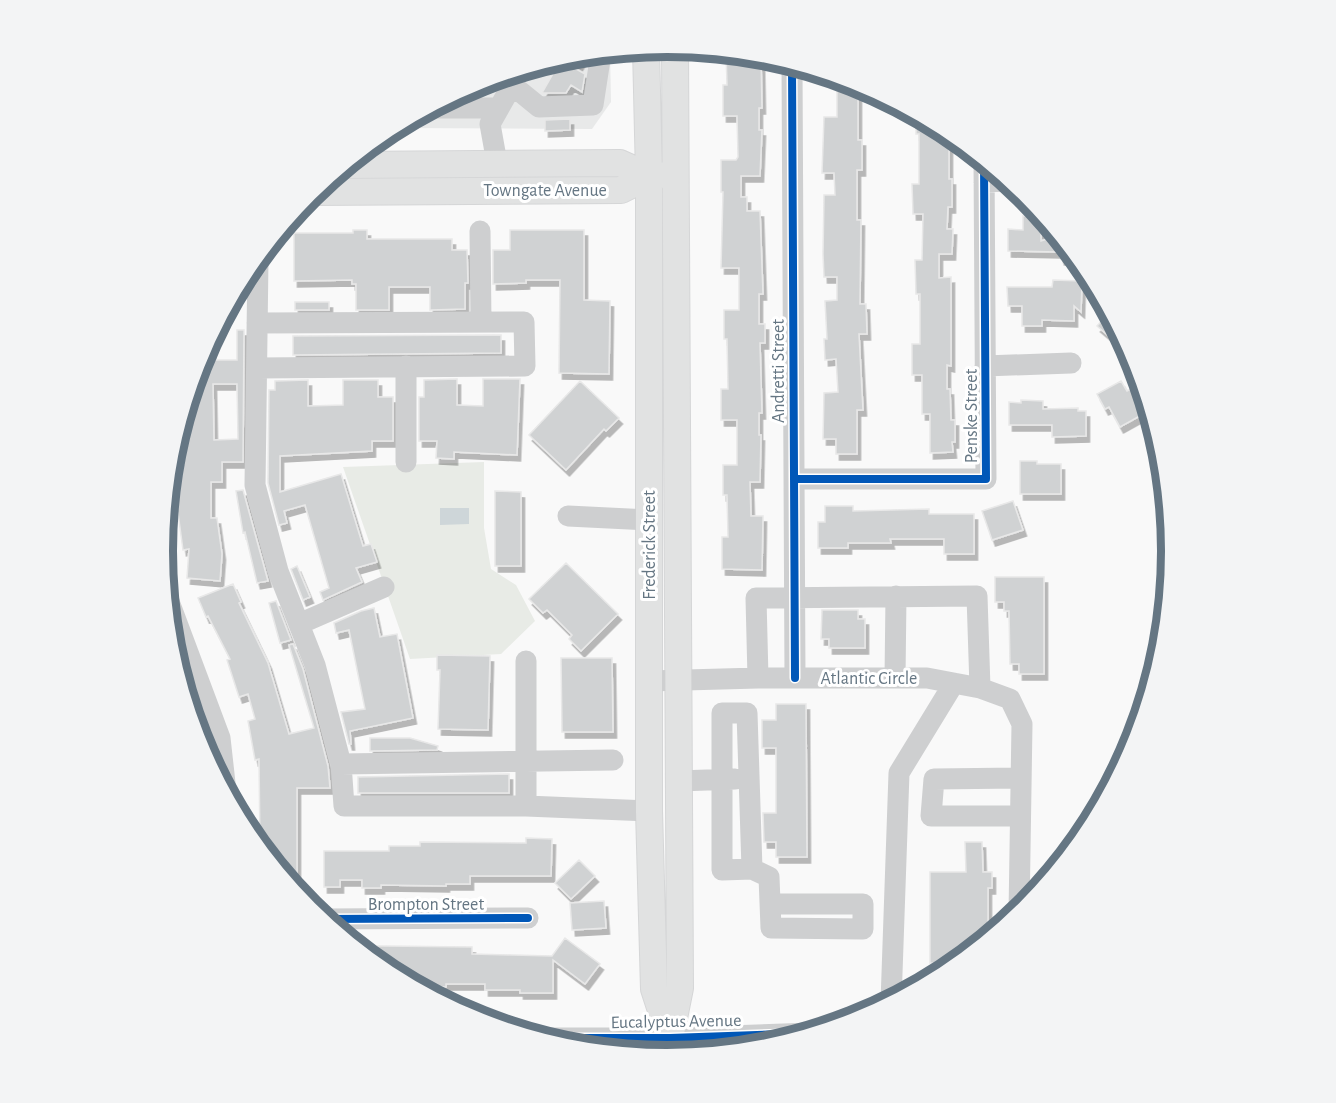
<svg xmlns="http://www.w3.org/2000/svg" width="1336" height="1103" viewBox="0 0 1336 1103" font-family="'Alegreya Sans',sans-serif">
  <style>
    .built { fill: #e8e9e9 }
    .green { fill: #e8ebe6 }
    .water { fill: #ced6d9 }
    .building { fill: #d0d2d3; stroke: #e8e8e8; stroke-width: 1.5; fill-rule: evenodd; filter: url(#shadow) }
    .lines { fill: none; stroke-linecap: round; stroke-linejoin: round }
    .major-casing { stroke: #d5d6d7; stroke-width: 28 }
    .minor { stroke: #cecfd0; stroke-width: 21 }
    .major { stroke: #e1e2e2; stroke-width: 26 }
    .cycleway-casing { stroke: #fff; stroke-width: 11 }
    .cycleway { stroke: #0057b8; stroke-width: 8 }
    .labels { text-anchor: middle; stroke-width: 6; stroke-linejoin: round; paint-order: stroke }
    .street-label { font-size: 18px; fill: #657683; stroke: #fff }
    .rim { fill: none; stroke: #657683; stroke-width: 8 }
  </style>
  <defs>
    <filter id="shadow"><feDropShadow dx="3.5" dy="6" stdDeviation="0" flood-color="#0004"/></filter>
  </defs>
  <rect width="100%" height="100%" fill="#f9f9f9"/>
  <!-- built -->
  <path class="built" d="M 610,52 L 611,102 L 592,129 L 395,128 L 475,85 L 570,56 Z"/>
  <!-- green -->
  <path class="green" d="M 484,462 L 484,528 L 491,569 L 516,585 L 535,621 L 501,654 L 410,659 L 343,467 Z"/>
  <!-- water -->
  <path class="water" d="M 440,508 L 469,508 L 469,524 L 440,525 Z"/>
  <!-- building -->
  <path class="building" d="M 726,52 L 749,54 L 749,58 L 761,58 L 762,108 L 759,108 L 759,130 L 762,130 L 760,176 L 741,176 L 741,197 L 747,197 L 747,211 L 760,211 L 763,294 L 759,294 L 759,324 L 765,324 L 765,343 L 760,343 L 762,413 L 759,413 L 759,435 L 761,435 L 760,482 L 750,482 L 751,516 L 763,516 L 762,570 L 722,569 L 722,537 L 728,537 L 727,495 L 723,495 L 723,465 L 737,465 L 737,420 L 721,420 L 721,389 L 728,389 L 727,339 L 724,339 L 724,310 L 739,310 L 739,268 L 721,268 L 723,192 L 721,192 L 721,160 L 736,160 L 738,157 L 737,116 L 723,116 L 723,85 L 727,85 Z
    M 585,55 L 576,69 L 585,74 L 582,92 L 571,85 L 566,93 L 542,93 L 562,58 Z
    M 837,77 L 862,85 L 878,94 L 858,95 L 858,140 L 862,140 L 862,170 L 857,170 L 857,220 L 861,220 L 860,304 L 866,304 L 867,334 L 859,334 L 863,410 L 857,410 L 857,454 L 836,454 L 836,439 L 823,439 L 824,393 L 838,392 L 836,359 L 825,360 L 824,339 L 827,339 L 825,301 L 837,300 L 837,277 L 824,277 L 823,254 L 824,195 L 835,195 L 834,173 L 822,173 L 824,117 L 837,117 Z
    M 916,114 L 938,126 L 938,140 L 949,140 L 949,179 L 952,179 L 952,207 L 948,207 L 947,229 L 953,229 L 952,254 L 939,254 L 939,278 L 951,277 L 951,366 L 947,365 L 947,389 L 950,389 L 951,420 L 955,420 L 955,442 L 952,442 L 953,452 L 930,453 L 930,414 L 922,414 L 922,375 L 912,375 L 912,344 L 920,344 L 920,294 L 916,294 L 915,260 L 922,260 L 923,214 L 913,214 L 912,184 L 919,184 L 919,134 L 916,134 Z
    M 570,119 L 570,130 L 545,131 L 545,120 Z
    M 1023,216 L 1041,216 L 1041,241 L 1054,237 L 1052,227 L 1075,255 L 1061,259 L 1059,252 L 1008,251 L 1008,229 L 1023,230 Z
    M 353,230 L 367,230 L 367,239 L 452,239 L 452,250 L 467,250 L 468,283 L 465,283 L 465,309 L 430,310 L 430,287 L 389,287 L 389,310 L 356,310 L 356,284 L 352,284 L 352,280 L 294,281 L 294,233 L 353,233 Z
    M 510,230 L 584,230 L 584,300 L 610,301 L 609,374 L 559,373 L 560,280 L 526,280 L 526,283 L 493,284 L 493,250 L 510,250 Z
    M 1053,280 L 1082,281 L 1081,312 L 1074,306 L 1074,321 L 1042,320 L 1042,326 L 1022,326 L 1022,306 L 1008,306 L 1007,287 L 1052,287 Z
    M 295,302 L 329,302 L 329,310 L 295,310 Z
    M 1110,312 L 1123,336 L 1117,343 L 1097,326 Z
    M 237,330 L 244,330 L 243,462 L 222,462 L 222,482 L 211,482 L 211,518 L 217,518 L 222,554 L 220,581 L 187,578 L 189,549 L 183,550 L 178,513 L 177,513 L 177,464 L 184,464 L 184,440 L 176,441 L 202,358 L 212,338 L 212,360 L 237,360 ZM 213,384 L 237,384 L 238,439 L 214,440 Z
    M 501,335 L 501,353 L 293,355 L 293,336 Z
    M 457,379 L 457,405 L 483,406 L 483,379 L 520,379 L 517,455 L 454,452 L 454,459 L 436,458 L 437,441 L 419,441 L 419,397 L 424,397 L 424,380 Z
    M 308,380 L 308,406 L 343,405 L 343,380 L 378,380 L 378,397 L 393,397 L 393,441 L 372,441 L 372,451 L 280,456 L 280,492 L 341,474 L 363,546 L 371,544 L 377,562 L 356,568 L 362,582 L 323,600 L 320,592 L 329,588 L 305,505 L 284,511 L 287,523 L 279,525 L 268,483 L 269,390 L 275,390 L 275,381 Z
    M 580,381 L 619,418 L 606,431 L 604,429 L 566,470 L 529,435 Z
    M 1121,381 L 1127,391 L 1133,388 L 1147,412 L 1120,427 L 1109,407 L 1105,409 L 1097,394 Z
    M 1021,400 L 1043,401 L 1043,409 L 1078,408 L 1078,411 L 1086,411 L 1086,436 L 1052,437 L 1052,425 L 1009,425 L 1009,402 L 1021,403 Z
    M 1020,461 L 1037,461 L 1037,464 L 1061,464 L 1061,494 L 1020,494 Z
    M 243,490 L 268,581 L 257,583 L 245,532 L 243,533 L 236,491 Z
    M 495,491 L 521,492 L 521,566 L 495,566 Z
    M 1013,501 L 1023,530 L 992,540 L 982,511 Z
    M 825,506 L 853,506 L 853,511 L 929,509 L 929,514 L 974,514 L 974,554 L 944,554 L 944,539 L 890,539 L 891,543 L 848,543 L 848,548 L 818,548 L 818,522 L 825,522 Z
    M 566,563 L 618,614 L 581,651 L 569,639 L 572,635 L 547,610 L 543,613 L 529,599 Z
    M 297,566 L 310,597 L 303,600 L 291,569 Z
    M 995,577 L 1044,577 L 1044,674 L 1019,674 L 1019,664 L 1010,664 L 1009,611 L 1004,611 L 1004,602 L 995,602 Z
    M 233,584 L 241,602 L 239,603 L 268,663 L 289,734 L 314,728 L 289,645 L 293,644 L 303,669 L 328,766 L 330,788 L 297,788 L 297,892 L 260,847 L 259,759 L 255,760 L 248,721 L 255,719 L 248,694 L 239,697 L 227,660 L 230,659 L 208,616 L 206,617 L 198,598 Z
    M 276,601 L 291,640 L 280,643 L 269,603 Z
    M 374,608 L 380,637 L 397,634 L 413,718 L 350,731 L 351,744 L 349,744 L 341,712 L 365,709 L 349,630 L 336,633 L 334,623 L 361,611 Z
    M 822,610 L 858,610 L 858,619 L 865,619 L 865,648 L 829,648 L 829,639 L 821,639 Z
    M 437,655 L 490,656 L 488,730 L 438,729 L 440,670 L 437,670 Z
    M 561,658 L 612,658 L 613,732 L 562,732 Z
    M 776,704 L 806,704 L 807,857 L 776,857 L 776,842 L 764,842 L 763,813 L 776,813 L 776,748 L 762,748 L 762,720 L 776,720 Z
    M 370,738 L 410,738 L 438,746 L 437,750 L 370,751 Z
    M 509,774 L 509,793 L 358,793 L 358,777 Z
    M 526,838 L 552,839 L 551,876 L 470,876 L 470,884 L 446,884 L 446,886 L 381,885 L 381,888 L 362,888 L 362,880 L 340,880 L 340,887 L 324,887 L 324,851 L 389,851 L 389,846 L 420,846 L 420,842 L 526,843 Z
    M 965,842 L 982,842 L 983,872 L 992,872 L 992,888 L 988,888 L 988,939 L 959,963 L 930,963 L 930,872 L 966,872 Z
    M 579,860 L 595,876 L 571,899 L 555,883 Z
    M 604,901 L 606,928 L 572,930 L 570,903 Z
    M 565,938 L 600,964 L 585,984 L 553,960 L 553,993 L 520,993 L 520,990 L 485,990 L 485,984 L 446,984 L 446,987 L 420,986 L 420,984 L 412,984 L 387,971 L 366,954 L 366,946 L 383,946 L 472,947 L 472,954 L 552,956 Z"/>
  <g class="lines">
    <!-- major casing -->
    <g class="major-casing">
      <path id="major" d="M 646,49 L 649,176 L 649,811 L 654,989 L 669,1035
        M 346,165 L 620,163 L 649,176 L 660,175
        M 314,192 L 621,190 L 649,176
        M 671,1056 L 670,1038 L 680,988 L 675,47"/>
    </g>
    <!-- minor -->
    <path class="minor" d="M 792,64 L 795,678
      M 512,85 L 539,107 L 593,105 L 601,53
      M 433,108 L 499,108
      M 497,163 L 490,124 L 520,71
      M 984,182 L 1009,181
      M 480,231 L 481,322
      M 258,259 L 255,485 L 278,571 L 315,665 L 341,764 L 344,806 L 526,806 L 649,811
      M 406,366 L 406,462
      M 985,366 L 1071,363
      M 257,368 L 525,366 L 524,322 L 257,323
      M 794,479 L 986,479 L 984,161
      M 568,516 L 649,520
      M 168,599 L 220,738 L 226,792
      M 299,624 L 384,587
      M 526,661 L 526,806
      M 758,678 L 756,598 L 977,596 L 980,688
      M 895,678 L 896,596
      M 649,681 L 758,678 L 927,678 L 980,688 L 1010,699 L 1022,724 L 1019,914
      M 722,713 L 747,713 L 752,869 L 722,870 Z
      M 201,743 L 220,738
      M 341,764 L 613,760
      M 679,781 L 735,779
      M 1020,816 L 931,816 L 934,779 L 1021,778
      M 752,869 L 769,877 L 771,928 L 863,929 L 863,904 L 770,904
      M 324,919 L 528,918
      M 891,1002 L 899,773 L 954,683
      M 540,1038 L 670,1038 L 812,1033"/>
    <!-- major -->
    <use href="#major" class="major"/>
    <!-- cycleway casing -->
    <g class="cycleway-casing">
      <path id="cycleway" d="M 792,64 L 795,678
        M 794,479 L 986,479 L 984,161
        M 324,919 L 528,918
        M 540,1038 L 670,1038 L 812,1033"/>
    </g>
    <!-- cycleway -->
    <use href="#cycleway" class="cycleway"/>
  </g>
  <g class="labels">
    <!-- street labels -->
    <g class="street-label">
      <text x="545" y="196">Towngate Avenue</text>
      <text transform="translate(778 371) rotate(-90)" y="6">Andretti Street</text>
      <text transform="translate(971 416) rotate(-90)" y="6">Penske Street</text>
      <text transform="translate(649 545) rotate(-90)" y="6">Frederick Street</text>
      <text x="869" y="684">Atlantic Circle</text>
      <text x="426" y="910">Brompton Street</text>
      <text transform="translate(676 1021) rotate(-1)" y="6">Eucalyptus Avenue</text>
    </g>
  </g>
  <!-- crop -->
  <path d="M0 0H1336V1103H0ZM173 551a494 494 0 1 1 988 0a494 494 0 1 1-988 0Z" fill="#f3f4f5" fill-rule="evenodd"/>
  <path class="rim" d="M173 551a494 494 0 1 1 988 0a494 494 0 1 1-988 0Z"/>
</svg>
